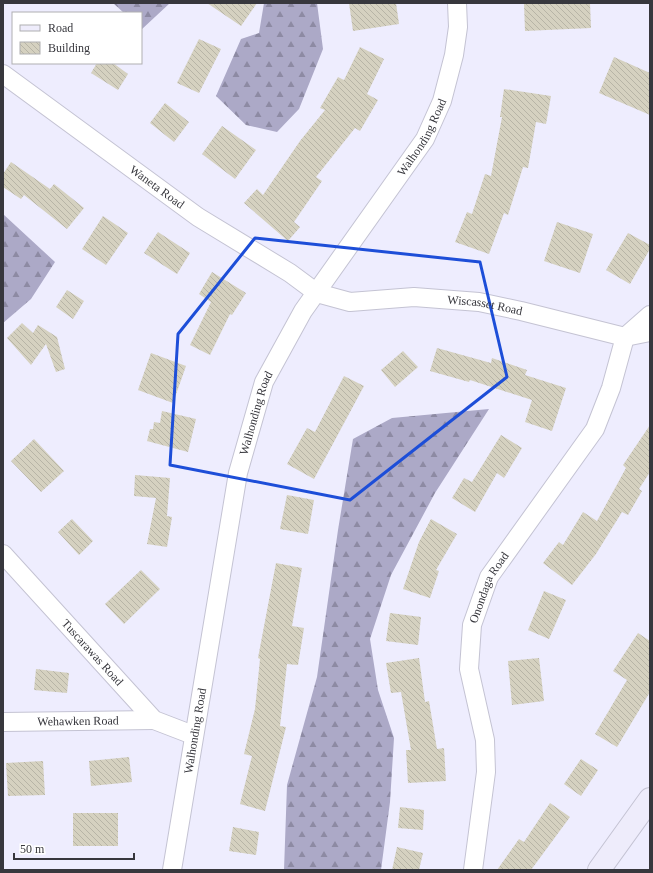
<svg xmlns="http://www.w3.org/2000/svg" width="653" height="873" viewBox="0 0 653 873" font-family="'Times New Roman',serif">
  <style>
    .forest { fill: url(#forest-firs) }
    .building { fill: url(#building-back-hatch) }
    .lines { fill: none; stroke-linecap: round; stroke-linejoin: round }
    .minor-casing { stroke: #c4c3d3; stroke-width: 20 }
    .secondary-casing { stroke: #c4c3d3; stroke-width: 24 }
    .minor { stroke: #fff; stroke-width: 18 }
    .secondary { stroke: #eeecfb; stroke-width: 22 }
    .marked { fill: none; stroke: #1d4ed8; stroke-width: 3; stroke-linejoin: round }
    .labels { text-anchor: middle; stroke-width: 3; stroke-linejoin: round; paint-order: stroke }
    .street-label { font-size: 12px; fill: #37373d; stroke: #fff }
  </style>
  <defs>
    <pattern id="forest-firs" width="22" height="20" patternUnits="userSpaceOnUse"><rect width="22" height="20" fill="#aca9c7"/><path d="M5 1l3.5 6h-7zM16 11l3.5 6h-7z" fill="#8d8aa3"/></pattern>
    <pattern id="building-back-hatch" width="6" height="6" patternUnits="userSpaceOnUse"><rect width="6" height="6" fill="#d5d1c0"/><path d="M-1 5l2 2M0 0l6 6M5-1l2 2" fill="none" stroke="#b7b4a6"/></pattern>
  </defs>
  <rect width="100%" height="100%" fill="#eeedfe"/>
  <!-- forest -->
  <path class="forest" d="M 113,3 L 170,3 L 141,30 L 141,13 L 124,13 Z
    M 264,3 L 317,3 L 323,49 L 299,109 L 277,132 L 246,125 L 216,96 L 241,39 L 259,33 Z
    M 3,214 L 55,262 L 31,299 L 3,323 Z
    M 489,409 L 435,493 L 391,575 L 370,639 L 378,690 L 394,738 L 390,802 L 381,870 L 284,870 L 287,785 L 317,677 L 338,530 L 353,439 L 392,418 Z"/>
  <!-- building -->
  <path class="building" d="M 207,3 L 257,3 L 241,26 Z
    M 349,3 L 396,3 L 399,24 L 353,31 Z
    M 557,3 L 590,3 L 591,28 L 525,31 L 524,4 Z
    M 199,39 L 221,49 L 199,93 L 177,83 Z
    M 360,47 L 384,59 L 367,94 L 378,100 L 360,131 L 355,128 L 316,177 L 322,181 L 294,222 L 300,227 L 288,241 L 244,203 L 257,189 L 263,195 L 300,141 L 325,110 L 320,108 L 338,77 L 344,80 Z
    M 614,57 L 650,73 L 650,115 L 599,93 Z
    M 97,63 L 113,63 L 128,74 L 118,90 L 91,73 Z
    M 504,89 L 551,96 L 546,124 L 536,122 L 528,168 L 523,167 L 508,215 L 504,213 L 489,254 L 455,242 L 467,212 L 472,214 L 485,174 L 491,176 L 502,117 L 500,117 Z
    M 165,103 L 189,122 L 174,142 L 150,123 Z
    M 222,126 L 256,150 L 235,179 L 202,154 Z
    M 11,162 L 50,189 L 54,184 L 84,208 L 67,229 L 24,195 L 21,199 L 3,187 L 3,174 Z
    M 103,216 L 128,233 L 106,265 L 82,249 Z
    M 557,222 L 593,234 L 580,273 L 544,261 Z
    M 158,232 L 190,253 L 177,274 L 144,253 Z
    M 628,233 L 650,245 L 650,249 L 630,284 L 606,270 Z
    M 212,272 L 246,293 L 232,315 L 230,314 L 210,355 L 190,345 L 211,302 L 199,294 Z
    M 67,290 L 84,301 L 73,319 L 56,307 Z
    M 22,323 L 33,333 L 38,325 L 57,337 L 65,369 L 56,372 L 46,344 L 31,365 L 7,338 Z
    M 437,348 L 491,363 L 492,358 L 527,370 L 525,375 L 566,388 L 552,431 L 525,422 L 532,400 L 470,380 L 469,382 L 430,371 Z
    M 403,351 L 418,367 L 395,387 L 381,370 Z
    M 151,353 L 186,366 L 173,403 L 138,390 Z
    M 344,376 L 364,386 L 314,479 L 287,464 L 307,428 L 315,432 Z
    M 162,411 L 196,419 L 188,452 L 147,441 L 150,429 L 153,429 L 154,422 L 160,423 Z
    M 650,425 L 650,472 L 639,489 L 642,491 L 628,515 L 622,512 L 596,554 L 572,585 L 543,563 L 559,542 L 563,545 L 583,512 L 597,521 L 626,468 L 623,465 Z
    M 501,435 L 522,448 L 504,478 L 497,473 L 475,512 L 452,498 L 464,478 L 472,482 Z
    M 34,439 L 64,471 L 41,492 L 11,461 Z
    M 135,475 L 170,478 L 167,516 L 172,517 L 167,547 L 147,544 L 156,498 L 134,496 Z
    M 287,495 L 314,500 L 308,534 L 280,529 Z
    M 72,519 L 93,541 L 79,555 L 58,532 Z
    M 431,519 L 457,534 L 436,570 L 439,571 L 430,598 L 403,589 L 419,542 Z
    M 276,563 L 302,568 L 292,626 L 304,628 L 298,665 L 287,664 L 280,726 L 286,727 L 265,811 L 240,804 L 252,756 L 244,754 L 255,709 L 260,659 L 258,658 Z
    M 141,570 L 160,589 L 124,624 L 105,604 Z
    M 544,591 L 566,600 L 549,639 L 528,630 Z
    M 390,613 L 421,617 L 418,645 L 386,641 Z
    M 638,633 L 650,641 L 650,692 L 617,747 L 595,734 L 627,680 L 613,671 Z
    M 419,658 L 425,702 L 429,701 L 437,749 L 444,748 L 446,781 L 408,783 L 406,750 L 411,750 L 401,692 L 391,693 L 386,663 Z
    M 539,658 L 544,701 L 512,705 L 508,661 Z
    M 36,669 L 69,673 L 67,693 L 34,690 Z
    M 129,757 L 132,782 L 91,786 L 89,761 Z
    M 581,759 L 598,770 L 581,796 L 564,784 Z
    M 43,761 L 45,795 L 8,796 L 6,763 Z
    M 550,803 L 570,817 L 531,870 L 497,870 L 519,839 L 524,842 Z
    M 400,807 L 424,810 L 423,830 L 398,828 Z
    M 73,813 L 118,813 L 118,846 L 73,846 Z
    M 233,827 L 259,832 L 256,855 L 229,851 Z
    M 397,847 L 423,853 L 419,870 L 392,870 Z"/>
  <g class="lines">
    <!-- minor casing -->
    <g class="minor-casing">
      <g id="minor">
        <path id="s1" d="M 3,74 L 198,217 L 290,273 L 317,293 L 350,302 L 414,297 L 479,302 L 521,311 L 625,337 L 650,332"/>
        <path id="s2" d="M 3,554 L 154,720 L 193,735"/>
        <path id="s3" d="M 3,722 L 154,720"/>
        <path id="s4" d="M 172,870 L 238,473 L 264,382 L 303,311 L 425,139 L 442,101 L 454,55 L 458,27 L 457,3"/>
        <path id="s5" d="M 473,870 L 486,772 L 485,740 L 469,669 L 472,625 L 489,577 L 595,429 L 611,388 L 625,337 L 650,315"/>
      </g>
    </g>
    <!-- secondary casing -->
    <g class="secondary-casing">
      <path id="secondary" d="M 599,870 L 650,799"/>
    </g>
    <!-- minor -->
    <use href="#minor" class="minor"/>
    <!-- secondary -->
    <use href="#secondary" class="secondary"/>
  </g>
  <!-- marked area -->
  <path class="marked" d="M 255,238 L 480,262 L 507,377 L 350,500 L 170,465 L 178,334 Z"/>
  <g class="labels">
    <!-- street labels -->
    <g class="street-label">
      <text dy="4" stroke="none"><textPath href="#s4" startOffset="789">Walhonding Road</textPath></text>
      <text dy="4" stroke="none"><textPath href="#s1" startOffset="191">Waneta Road</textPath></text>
      <text dy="4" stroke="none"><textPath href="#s1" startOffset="553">Wiscasset Road</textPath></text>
      <text dy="4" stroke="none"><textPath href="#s4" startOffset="465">Walhonding Road</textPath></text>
      <text dy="4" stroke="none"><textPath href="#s5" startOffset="289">Onondaga Road</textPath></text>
      <text dy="4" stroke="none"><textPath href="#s2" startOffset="133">Tuscarawas Road</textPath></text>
      <text dy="4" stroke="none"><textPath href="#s3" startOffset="75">Wehawken Road</textPath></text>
      <text dy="4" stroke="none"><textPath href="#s4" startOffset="141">Walhonding Road</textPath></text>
    </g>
  </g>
  <!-- border -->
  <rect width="653" height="873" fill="none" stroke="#37373d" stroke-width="8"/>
  <!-- legend -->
  <rect x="12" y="12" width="130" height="52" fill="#ffffff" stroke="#afafb1"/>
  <rect x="20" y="25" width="20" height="6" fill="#eeecfb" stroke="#afafb1"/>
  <text x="48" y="32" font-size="12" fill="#37373d">Road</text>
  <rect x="20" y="42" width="20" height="12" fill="url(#building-back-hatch)" stroke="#afafb1"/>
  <text x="48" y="52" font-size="12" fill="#37373d">Building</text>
  <!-- scale -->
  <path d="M14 853v6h120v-6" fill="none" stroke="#37373d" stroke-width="2"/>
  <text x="20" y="853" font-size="12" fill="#37373d" stroke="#ffffff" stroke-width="3" paint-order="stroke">50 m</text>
</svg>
